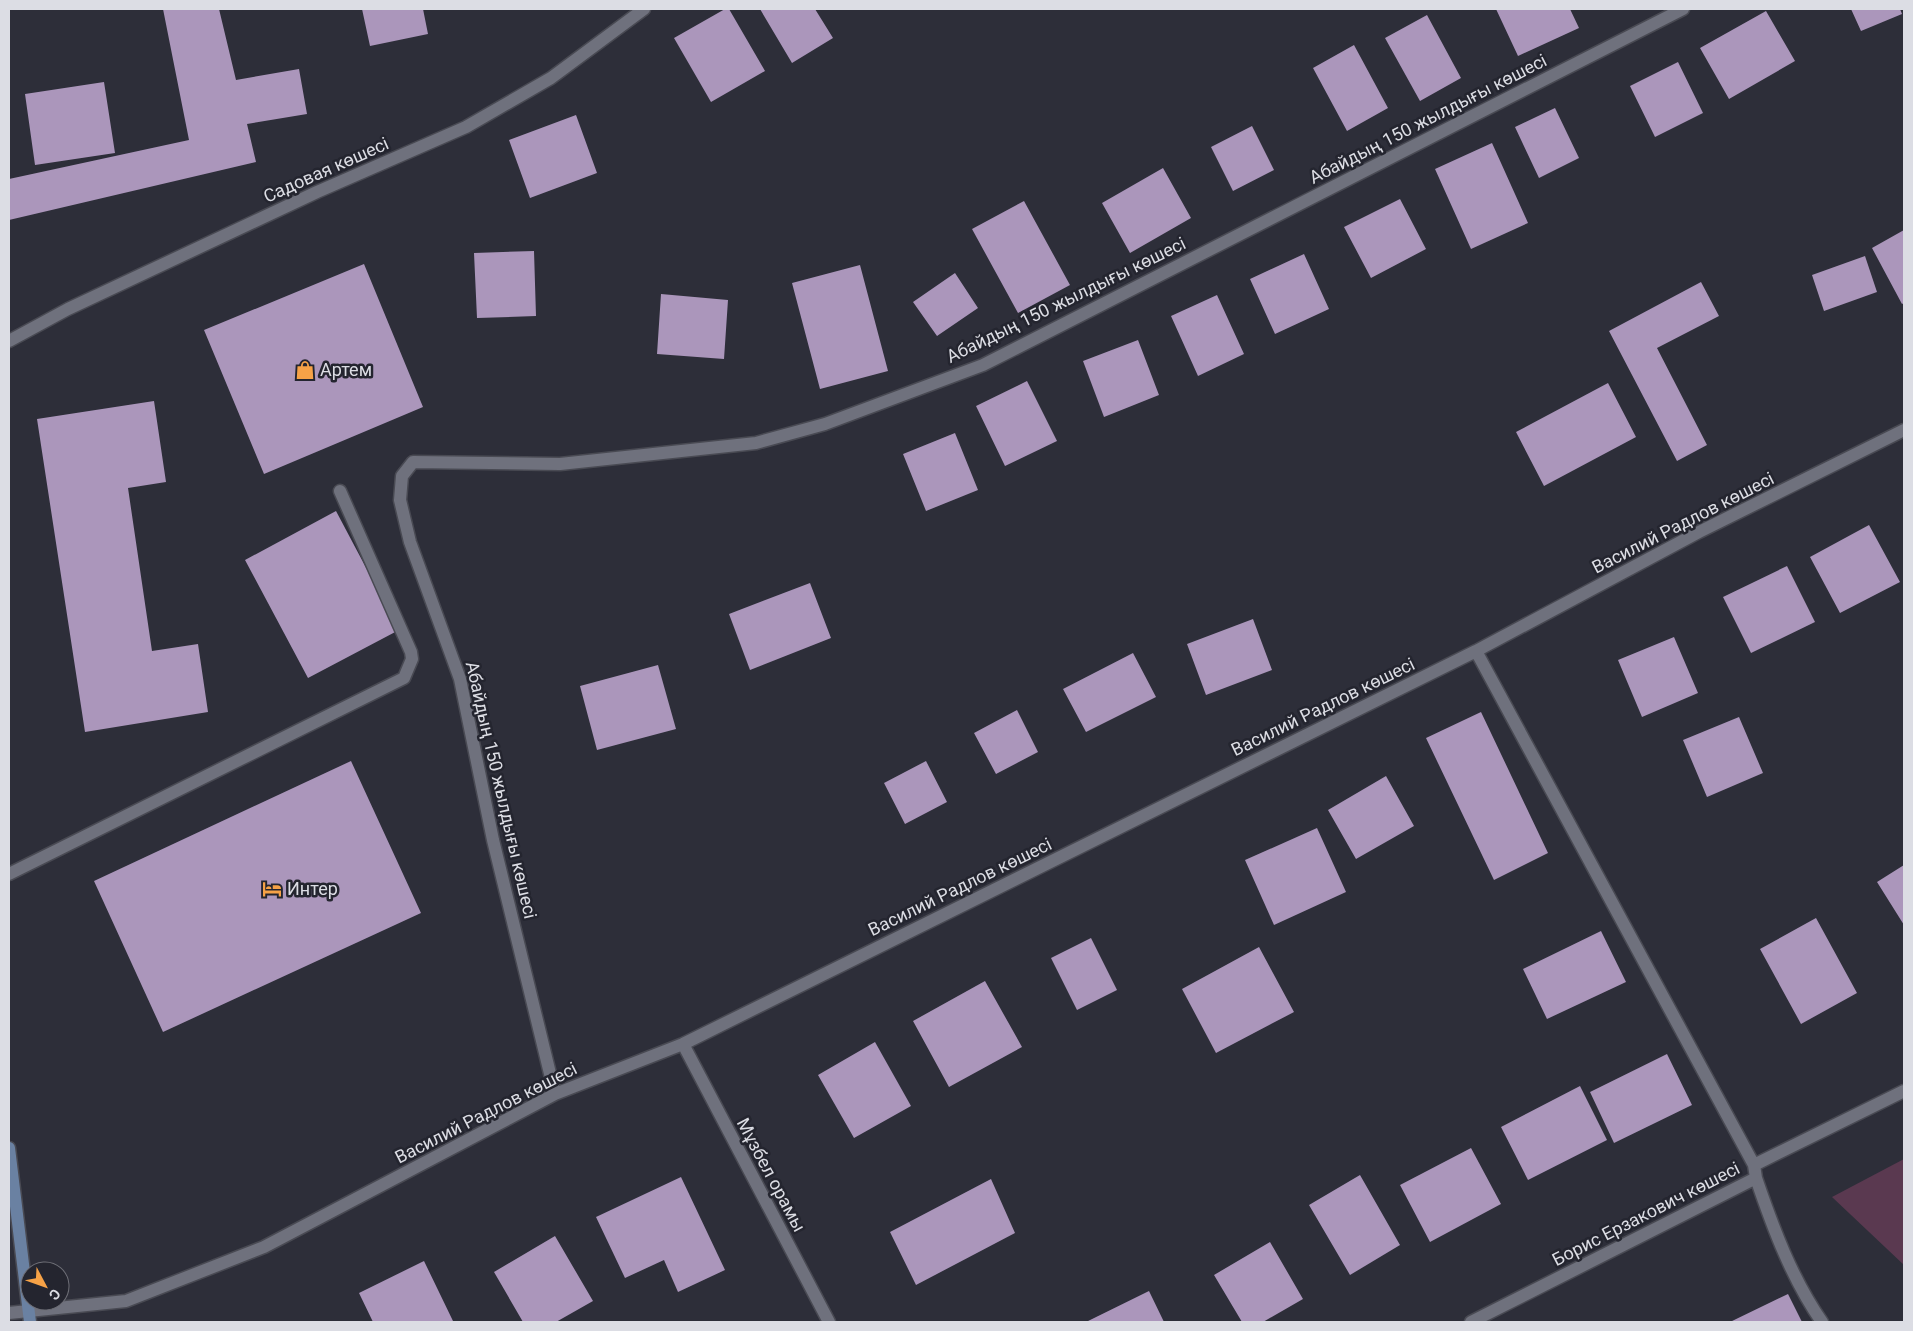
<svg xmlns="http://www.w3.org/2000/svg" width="1913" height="1331" viewBox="0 0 1913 1331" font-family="Roboto,sans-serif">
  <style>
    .green { fill: #5a3950 }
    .building { fill: #ab96bb }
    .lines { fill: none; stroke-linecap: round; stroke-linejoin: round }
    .lane-casing { stroke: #494a53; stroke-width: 15 }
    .street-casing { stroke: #494a53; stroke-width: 15 }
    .secondary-casing { stroke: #494a53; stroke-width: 15 }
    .lane { stroke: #6f717d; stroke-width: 12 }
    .street { stroke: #6f717d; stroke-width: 12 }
    .secondary { stroke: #6a81a2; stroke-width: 12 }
    .labels { text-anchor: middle; stroke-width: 5; stroke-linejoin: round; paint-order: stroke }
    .street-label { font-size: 18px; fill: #dcdde4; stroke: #24252f }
    .poi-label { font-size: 18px; fill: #dcdde4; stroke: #24252f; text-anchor: start }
  </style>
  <rect width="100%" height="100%" fill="#2d2e39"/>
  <!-- green -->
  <path class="green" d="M 1904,1159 L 1904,1265 L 1832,1197 Z"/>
  <!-- building -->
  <path class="building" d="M 163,9 L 219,9 L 236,80 L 299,69 L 307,114 L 247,124 L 256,162 L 9,220 L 9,179 L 189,140 Z
    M 362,9 L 423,9 L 428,34 L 370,46 Z
    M 725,9 L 729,9 L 765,71 L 711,102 L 674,38 Z
    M 760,9 L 815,9 L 833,38 L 792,63 Z
    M 1496,9 L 1570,9 L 1579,28 L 1518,56 Z
    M 1851,9 L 1900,9 L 1902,14 L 1861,31 Z
    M 1766,11 L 1795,61 L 1729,99 L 1700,48 Z
    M 1427,15 L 1461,78 L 1420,101 L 1385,38 Z
    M 1354,45 L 1388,108 L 1347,131 L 1313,68 Z
    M 1678,62 L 1703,113 L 1655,137 L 1630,86 Z
    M 104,82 L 115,153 L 35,165 L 25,94 Z
    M 1555,108 L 1579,158 L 1539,178 L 1515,127 Z
    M 576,115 L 597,173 L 530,198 L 509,140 Z
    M 1252,126 L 1274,170 L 1233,191 L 1211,147 Z
    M 1492,143 L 1528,223 L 1471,249 L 1435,169 Z
    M 1163,168 L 1191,218 L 1130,253 L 1102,203 Z
    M 1400,199 L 1426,249 L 1371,278 L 1344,227 Z
    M 1024,201 L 1070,285 L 1018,313 L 972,229 Z
    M 1904,230 L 1904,303 L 1902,304 L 1872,248 Z
    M 534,251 L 536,316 L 477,318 L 474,253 Z
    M 1304,254 L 1329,309 L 1275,334 L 1250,279 Z
    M 1865,256 L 1877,292 L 1824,311 L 1812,275 Z
    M 364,264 L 423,407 L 264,474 L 204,330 Z
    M 860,265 L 888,371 L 820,389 L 792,283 Z
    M 955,273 L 978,308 L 937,336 L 913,302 Z
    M 1701,282 L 1719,316 L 1657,348 L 1707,445 L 1677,461 L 1609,331 Z
    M 661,294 L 728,300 L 724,359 L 657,354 Z
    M 1217,295 L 1244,354 L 1198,376 L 1171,316 Z
    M 1138,340 L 1159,395 L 1104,417 L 1083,361 Z
    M 1027,381 L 1057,441 L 1005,466 L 976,406 Z
    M 1608,383 L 1636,437 L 1544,486 L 1516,432 Z
    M 154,401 L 166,482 L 128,488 L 152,651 L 198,644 L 208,712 L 85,732 L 37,419 Z
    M 955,433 L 978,490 L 926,511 L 903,454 Z
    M 336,511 L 399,630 L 308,678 L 245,560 Z
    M 1869,525 L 1900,582 L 1840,613 L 1810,557 Z
    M 1787,566 L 1815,622 L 1751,653 L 1723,597 Z
    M 810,583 L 831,638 L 750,670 L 729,614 Z
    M 1253,619 L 1272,670 L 1206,695 L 1187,644 Z
    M 1674,637 L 1698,693 L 1642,717 L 1618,660 Z
    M 1133,653 L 1156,697 L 1086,732 L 1063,689 Z
    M 658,665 L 676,729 L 597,750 L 580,686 Z
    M 1017,710 L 1038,752 L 996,774 L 974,733 Z
    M 1481,712 L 1548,853 L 1494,880 L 1426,738 Z
    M 1739,717 L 1763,773 L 1707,797 L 1683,740 Z
    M 351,761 L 421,913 L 163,1032 L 94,881 Z
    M 926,761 L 947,802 L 905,824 L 884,783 Z
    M 1386,776 L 1414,826 L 1356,859 L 1328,810 Z
    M 1317,828 L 1346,892 L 1274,925 L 1245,860 Z
    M 1904,865 L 1904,925 L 1877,882 Z
    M 1816,918 L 1857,993 L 1801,1024 L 1760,949 Z
    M 1601,931 L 1626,982 L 1547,1019 L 1523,969 Z
    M 1091,938 L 1117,990 L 1077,1010 L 1051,958 Z
    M 1259,947 L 1294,1012 L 1216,1053 L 1182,989 Z
    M 985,981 L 1022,1047 L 949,1087 L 913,1021 Z
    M 875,1042 L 911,1106 L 854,1138 L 818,1075 Z
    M 1667,1054 L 1692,1105 L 1614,1143 L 1590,1092 Z
    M 1580,1086 L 1607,1140 L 1528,1180 L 1501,1127 Z
    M 1471,1148 L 1501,1204 L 1430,1242 L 1400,1185 Z
    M 1360,1175 L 1400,1245 L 1350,1275 L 1309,1205 Z
    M 681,1177 L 725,1270 L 678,1292 L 664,1260 L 625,1278 L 596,1217 Z
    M 991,1179 L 1015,1233 L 916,1285 L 890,1232 Z
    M 555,1236 L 593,1301 L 556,1322 L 523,1322 L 494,1272 Z
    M 1270,1242 L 1303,1299 L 1263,1322 L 1242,1322 L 1214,1275 Z
    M 424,1261 L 453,1321 L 450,1322 L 373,1322 L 359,1293 Z
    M 1149,1291 L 1164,1322 L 1086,1322 Z
    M 1788,1294 L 1802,1322 L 1730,1322 Z"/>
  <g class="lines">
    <!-- lane casing -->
    <g class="lane-casing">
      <path id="lane" d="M 9,874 L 404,678 L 412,659 L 411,652 L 340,491"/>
    </g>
    <!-- street casing -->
    <g class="street-casing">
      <path id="street" d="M 9,341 L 68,309 L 317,192 L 466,127 L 551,78 L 644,9
        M 1476,651 L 1754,1165
        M 683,1044 L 829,1322
        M 555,1094 L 493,840 L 460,679 L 410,542 L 400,500 L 402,476 L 413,462 L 560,464 L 756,443 L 825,424 L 983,365 L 1683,9
        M 1756,1178 C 1773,1228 1792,1279 1822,1322
        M 9,1313 L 126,1301 L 264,1247 L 555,1094 L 683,1044 L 1476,651 L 1699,532 L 1904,430
        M 1471,1322 L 1756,1178 L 1754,1165 L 1904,1091"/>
    </g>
    <!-- secondary casing -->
    <g class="secondary-casing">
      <path id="secondary" d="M 9,1148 L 30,1322"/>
    </g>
    <!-- lane -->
    <use href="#lane" class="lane"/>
    <!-- street -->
    <use href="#street" class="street"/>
    <!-- secondary -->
    <use href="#secondary" class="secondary"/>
  </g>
  <!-- icons -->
  <defs>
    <g id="shop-bare" transform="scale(1.5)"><path d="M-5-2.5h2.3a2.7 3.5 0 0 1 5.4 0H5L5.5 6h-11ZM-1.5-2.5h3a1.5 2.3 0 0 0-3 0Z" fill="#f6a247" stroke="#24252f" stroke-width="2.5" paint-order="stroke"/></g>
    <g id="hotel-bare" transform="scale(1.5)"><path d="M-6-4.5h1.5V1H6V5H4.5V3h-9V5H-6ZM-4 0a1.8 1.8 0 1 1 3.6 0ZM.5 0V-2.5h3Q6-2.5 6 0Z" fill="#f6a247" stroke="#24252f" stroke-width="2.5" paint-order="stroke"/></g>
  </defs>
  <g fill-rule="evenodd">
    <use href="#shop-bare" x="305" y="370"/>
    <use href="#hotel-bare" x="272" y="889"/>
  </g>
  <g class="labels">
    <!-- street labels -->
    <g class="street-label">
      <text transform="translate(1428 119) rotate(-27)" y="6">Абайдың 150 жылдығы көшесі</text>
      <text transform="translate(326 170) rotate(-24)" y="6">Садовая көшесі</text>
      <text transform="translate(1066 300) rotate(-26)" y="6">Абайдың 150 жылдығы көшесі</text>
      <text transform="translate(1683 523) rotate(-27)" y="6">Василий Радлов көшесі</text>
      <text transform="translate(1323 707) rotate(-26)" y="6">Василий Радлов көшесі</text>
      <text transform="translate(501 790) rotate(77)" y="6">Абайдың 150 жылдығы көшесі</text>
      <text transform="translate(960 887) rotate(-26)" y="6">Василий Радлов көшесі</text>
      <text transform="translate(486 1113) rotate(-27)" y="6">Василий Радлов көшесі</text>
      <text transform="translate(771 1175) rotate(62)" y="6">Мұзбел орамы</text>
      <text transform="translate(1646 1214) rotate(-27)" y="6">Борис Ерзакович көшесі</text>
    </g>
    <!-- poi labels -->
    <g class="poi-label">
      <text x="320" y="376">Артем</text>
      <text x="287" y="895">Интер</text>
    </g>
  </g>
  <!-- border -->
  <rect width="1913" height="1331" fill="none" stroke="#dcdde4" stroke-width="20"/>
  <!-- north arrow -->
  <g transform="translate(45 1286) rotate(131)"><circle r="24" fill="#24252f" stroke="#6e6f77"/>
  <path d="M0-4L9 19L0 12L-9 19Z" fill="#f6a247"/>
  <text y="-8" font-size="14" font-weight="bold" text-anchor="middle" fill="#dcdde4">С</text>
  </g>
</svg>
